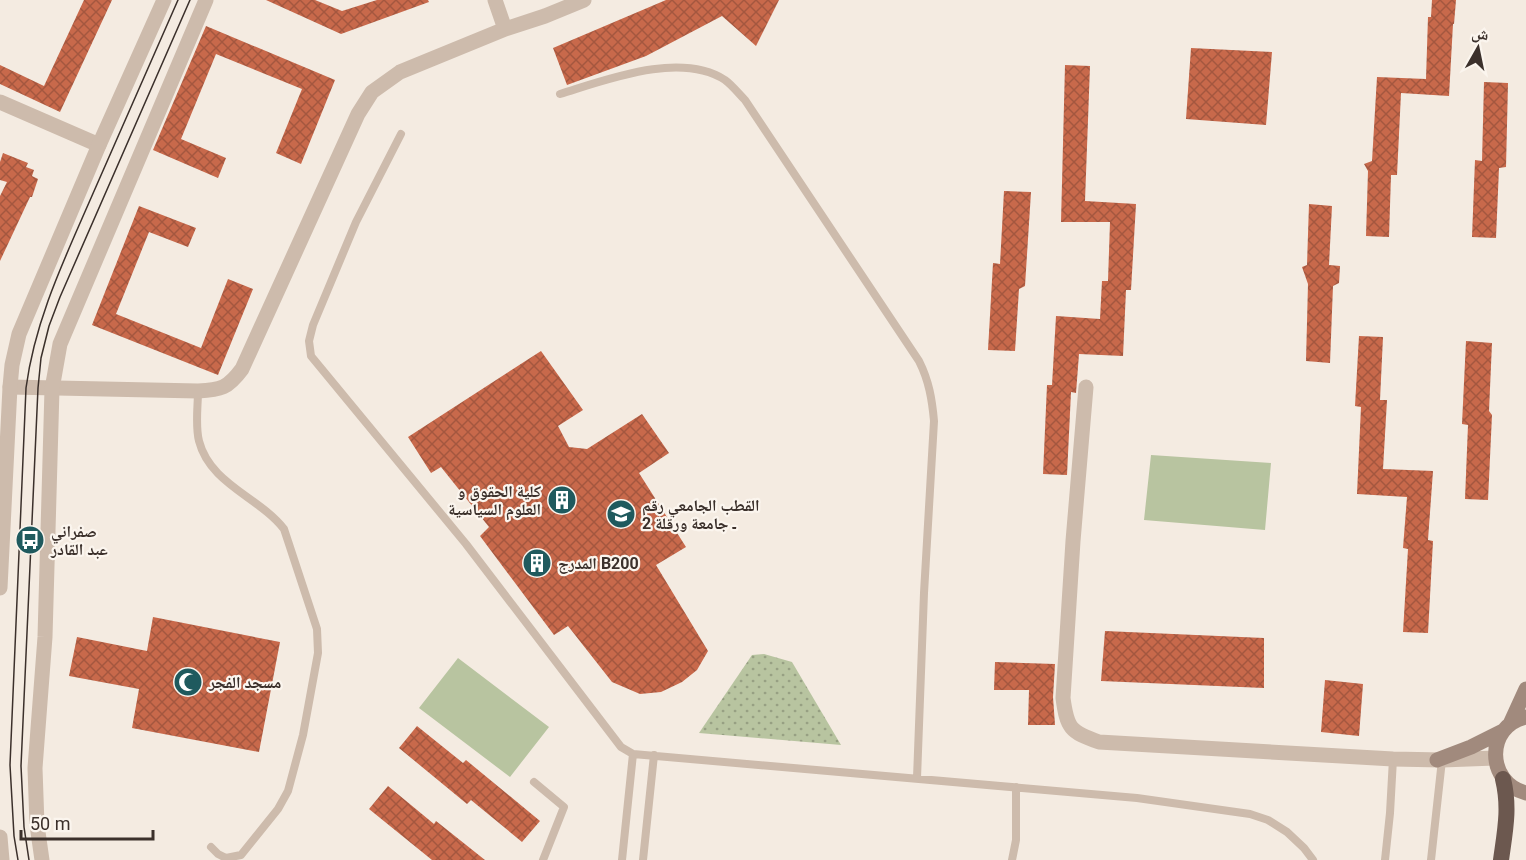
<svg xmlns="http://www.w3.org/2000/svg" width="1526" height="860" viewBox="0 0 1526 860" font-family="Roboto,'Noto Naskh Arabic',sans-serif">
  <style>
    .grass { fill: url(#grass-dots) }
    .pitch { fill: #b8c4a0 }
    .building { fill: url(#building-cross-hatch) }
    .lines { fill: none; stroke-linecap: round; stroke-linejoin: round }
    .service { stroke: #cdbbac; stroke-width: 8 }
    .minor { stroke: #cdbbac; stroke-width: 15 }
    .tertiary { stroke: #cdbbac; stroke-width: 15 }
    .secondary { stroke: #a18a7d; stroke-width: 15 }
    .trunk { stroke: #6c584f; stroke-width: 16 }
    .tram { stroke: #3b302b; stroke-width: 1.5 }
    .labels { text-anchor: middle; stroke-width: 4.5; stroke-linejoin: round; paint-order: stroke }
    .poi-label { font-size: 16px; font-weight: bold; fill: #3b302b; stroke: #fbf5ee; text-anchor: start }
  </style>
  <defs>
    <pattern id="grass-dots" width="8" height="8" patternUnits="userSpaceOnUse" patternTransform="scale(1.5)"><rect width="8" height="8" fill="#b8c4a0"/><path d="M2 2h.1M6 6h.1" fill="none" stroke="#97a083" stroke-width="1.8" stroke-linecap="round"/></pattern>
    <pattern id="building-cross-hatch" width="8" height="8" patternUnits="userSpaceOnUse" patternTransform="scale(1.5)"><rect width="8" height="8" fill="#c8694b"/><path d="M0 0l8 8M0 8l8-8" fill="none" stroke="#a4573f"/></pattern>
  </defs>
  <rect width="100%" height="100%" fill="#f4ebe1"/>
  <!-- grass -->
  <path class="grass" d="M 764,654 L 792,662 L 841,745 L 699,733 L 752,655 Z"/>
  <!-- pitch -->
  <path class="pitch" d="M 1151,455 L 1271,463 L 1265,530 L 1144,520 Z
    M 458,658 L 549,727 L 510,777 L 419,708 Z"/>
  <!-- building -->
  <path class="building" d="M 84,0 L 112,0 L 60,112 L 0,84 L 0,65 L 44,86 Z
    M 266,0 L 315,0 L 342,11 L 377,0 L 428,0 L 429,2 L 341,34 Z
    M 666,0 L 779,0 L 756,46 L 722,16 L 646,56 L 567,85 L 553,48 Z
    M 1432,0 L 1456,0 L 1454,24 L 1453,24 L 1449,96 L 1401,93 L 1397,175 L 1391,175 L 1389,237 L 1366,236 L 1368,171 L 1364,164 L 1372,161 L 1377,77 L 1426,79 L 1428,17 L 1431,17 Z
    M 206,26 L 335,80 L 301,164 L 276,153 L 302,89 L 216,54 L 181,139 L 226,158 L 218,178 L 153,150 Z
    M 1191,48 L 1272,52 L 1266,125 L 1186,119 Z
    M 1065,65 L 1090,66 L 1085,201 L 1136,204 L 1131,290 L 1126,290 L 1123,356 L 1079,354 L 1076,393 L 1071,392 L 1067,475 L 1043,474 L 1047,385 L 1052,385 L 1056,316 L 1100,319 L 1102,281 L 1108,281 L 1110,222 L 1061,222 Z
    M 1484,82 L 1508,83 L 1506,167 L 1499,168 L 1496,238 L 1472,237 L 1475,160 L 1482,161 Z
    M 3,153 L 28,163 L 26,167 L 34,170 L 32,176 L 38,179 L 32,197 L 30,197 L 0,261 L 0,196 L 7,182 L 0,180 L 0,162 Z
    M 1004,191 L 1031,192 L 1025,286 L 1019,289 L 1015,351 L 988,350 L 993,263 L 1000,264 Z
    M 1309,204 L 1332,206 L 1329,265 L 1340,266 L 1339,283 L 1333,286 L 1330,363 L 1306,361 L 1308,284 L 1302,267 L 1307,265 Z
    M 139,206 L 196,228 L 188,247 L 149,232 L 116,314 L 201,348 L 228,279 L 253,289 L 218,375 L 92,325 Z
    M 1359,336 L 1383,337 L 1380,400 L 1387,400 L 1383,469 L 1433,471 L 1428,540 L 1433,541 L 1428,633 L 1403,632 L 1408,549 L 1403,548 L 1407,497 L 1357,494 L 1361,407 L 1355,406 Z
    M 1466,341 L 1492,343 L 1489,411 L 1492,415 L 1488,500 L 1465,499 L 1468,425 L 1462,424 Z
    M 541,351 L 583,410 L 558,426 L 569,447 L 587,449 L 642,414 L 669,453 L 639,473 L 686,547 L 656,565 L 708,651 L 697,670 L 682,682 L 661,692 L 640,694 L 612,682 L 568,626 L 554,635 L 480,536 L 489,527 L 441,467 L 431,473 L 408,437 Z
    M 153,617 L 280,642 L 259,752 L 132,728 L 139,689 L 69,676 L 77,637 L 147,651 Z
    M 1105,631 L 1264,638 L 1264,688 L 1101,681 Z
    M 995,662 L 1055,664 L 1053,697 L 1055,725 L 1028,725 L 1029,690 L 994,690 Z
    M 1325,680 L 1363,684 L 1359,736 L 1321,732 Z
    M 417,726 L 463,763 L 466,760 L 540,821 L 522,842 L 471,800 L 467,804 L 399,748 Z
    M 388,786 L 434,824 L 436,821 L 485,860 L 432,860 L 369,809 Z"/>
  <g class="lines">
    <!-- service -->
    <path class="service" d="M 560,94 C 606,80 680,51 725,80 C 732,85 739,94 745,100 L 919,361 C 929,381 932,399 934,421 L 924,593 L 917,778
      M 401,134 L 356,222 L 313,325 L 309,341 L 311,356 L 466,544 L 621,747 L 633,754 L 1137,798 L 1250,814 L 1268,820 L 1287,832 L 1304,848 L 1313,860
      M 198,391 C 198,406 195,426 199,441 C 210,484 259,497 284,529 L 317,629 L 318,653 L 303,735 L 288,791 L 278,809 L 241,855 L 226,858 L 218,854 L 211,847
      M 534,782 L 564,807 L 543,860
      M 622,860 L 633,754
      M 643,860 L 654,755
      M 1012,860 L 1016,840 L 1016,787
      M 1385,860 L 1390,813 L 1393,759
      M 1431,860 L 1442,760"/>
    <!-- minor -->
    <path class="minor" d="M 495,0 L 505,29
      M 0,102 L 99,145
      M 10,387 L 198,391 C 221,390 228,388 242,369 L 358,114 L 372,92 L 400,72 L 505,29 L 545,16 L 584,0
      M 1086,387 L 1073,541 L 1063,698 C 1067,728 1070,732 1099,742 L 1393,759 L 1442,760 L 1495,758"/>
    <!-- tertiary -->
    <path class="tertiary" d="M 0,588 L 10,387 L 12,365 L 19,334 L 99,145 L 164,0
      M 0,837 L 2,860
      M 42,860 L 37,825 L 35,768 L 45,637 L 52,389 L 60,344 L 206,0"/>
    <!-- secondary -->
    <path class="secondary" d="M 1526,717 C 1485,726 1486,783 1526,793
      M 1510,724 L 1526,689
      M 1437,760 L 1471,747 L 1503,731"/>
    <!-- trunk -->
    <path class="trunk" d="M 1501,860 C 1505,831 1510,808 1503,779"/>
    <!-- tram -->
    <path class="tram" d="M 18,860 L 14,836 L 10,765 L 26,388 C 35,320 64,260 91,198 C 120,132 149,66 178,0
      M 29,860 L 24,827 L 21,766 L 38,388 L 41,358 L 49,326 L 60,297 L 190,0"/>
  </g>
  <!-- icons -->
  <defs>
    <g id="building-disc" transform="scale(1.5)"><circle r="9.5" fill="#1f5a5e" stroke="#fbf5ee"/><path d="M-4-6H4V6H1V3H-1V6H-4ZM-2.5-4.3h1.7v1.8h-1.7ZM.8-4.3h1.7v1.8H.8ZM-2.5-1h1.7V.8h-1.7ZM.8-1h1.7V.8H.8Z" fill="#fff"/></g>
    <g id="university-disc" transform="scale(1.5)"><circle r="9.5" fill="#1f5a5e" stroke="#fbf5ee"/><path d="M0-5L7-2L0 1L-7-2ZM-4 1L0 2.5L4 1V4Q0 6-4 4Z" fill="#fff"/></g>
    <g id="bus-disc" transform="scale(1.5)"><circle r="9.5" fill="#1f5a5e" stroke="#fbf5ee"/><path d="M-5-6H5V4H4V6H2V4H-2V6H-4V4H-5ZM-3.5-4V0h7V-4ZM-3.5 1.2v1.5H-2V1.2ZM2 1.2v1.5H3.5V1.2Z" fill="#fff"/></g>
    <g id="mosque-disc" transform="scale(1.5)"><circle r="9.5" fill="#1f5a5e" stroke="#fbf5ee"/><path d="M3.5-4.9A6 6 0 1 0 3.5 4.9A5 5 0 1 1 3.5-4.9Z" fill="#fff"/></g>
  </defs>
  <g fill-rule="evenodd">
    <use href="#building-disc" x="562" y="500"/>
    <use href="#university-disc" x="621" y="514"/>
    <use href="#bus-disc" x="30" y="540"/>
    <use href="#building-disc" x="537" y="563"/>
    <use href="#mosque-disc" x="188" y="682"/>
  </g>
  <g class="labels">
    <!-- poi labels -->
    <g class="poi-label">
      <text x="541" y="497" text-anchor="end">كلية الحقوق و<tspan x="541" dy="18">العلوم السياسية</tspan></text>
      <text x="642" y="511">القطب الجامعي رقم<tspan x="642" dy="18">2 ـ جامعة ورقلة</tspan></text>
      <text x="51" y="537">صفراني<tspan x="51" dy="18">عبد القادر</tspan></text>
      <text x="558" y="569">المدرج B200</text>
      <text x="209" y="688">مسجد الفجر</text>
    </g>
  </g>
  <!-- north arrow -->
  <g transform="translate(1478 48) rotate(9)" stroke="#fbf5ee" stroke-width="4.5" paint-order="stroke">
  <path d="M0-4.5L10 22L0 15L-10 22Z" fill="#3b302b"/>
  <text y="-9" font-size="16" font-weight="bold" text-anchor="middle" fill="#3b302b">ش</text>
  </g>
  <!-- scale -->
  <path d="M21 830v9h132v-9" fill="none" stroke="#3b302b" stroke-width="3"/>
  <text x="30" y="830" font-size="18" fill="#3b302b" stroke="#fbf5ee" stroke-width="4.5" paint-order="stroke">50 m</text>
</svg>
